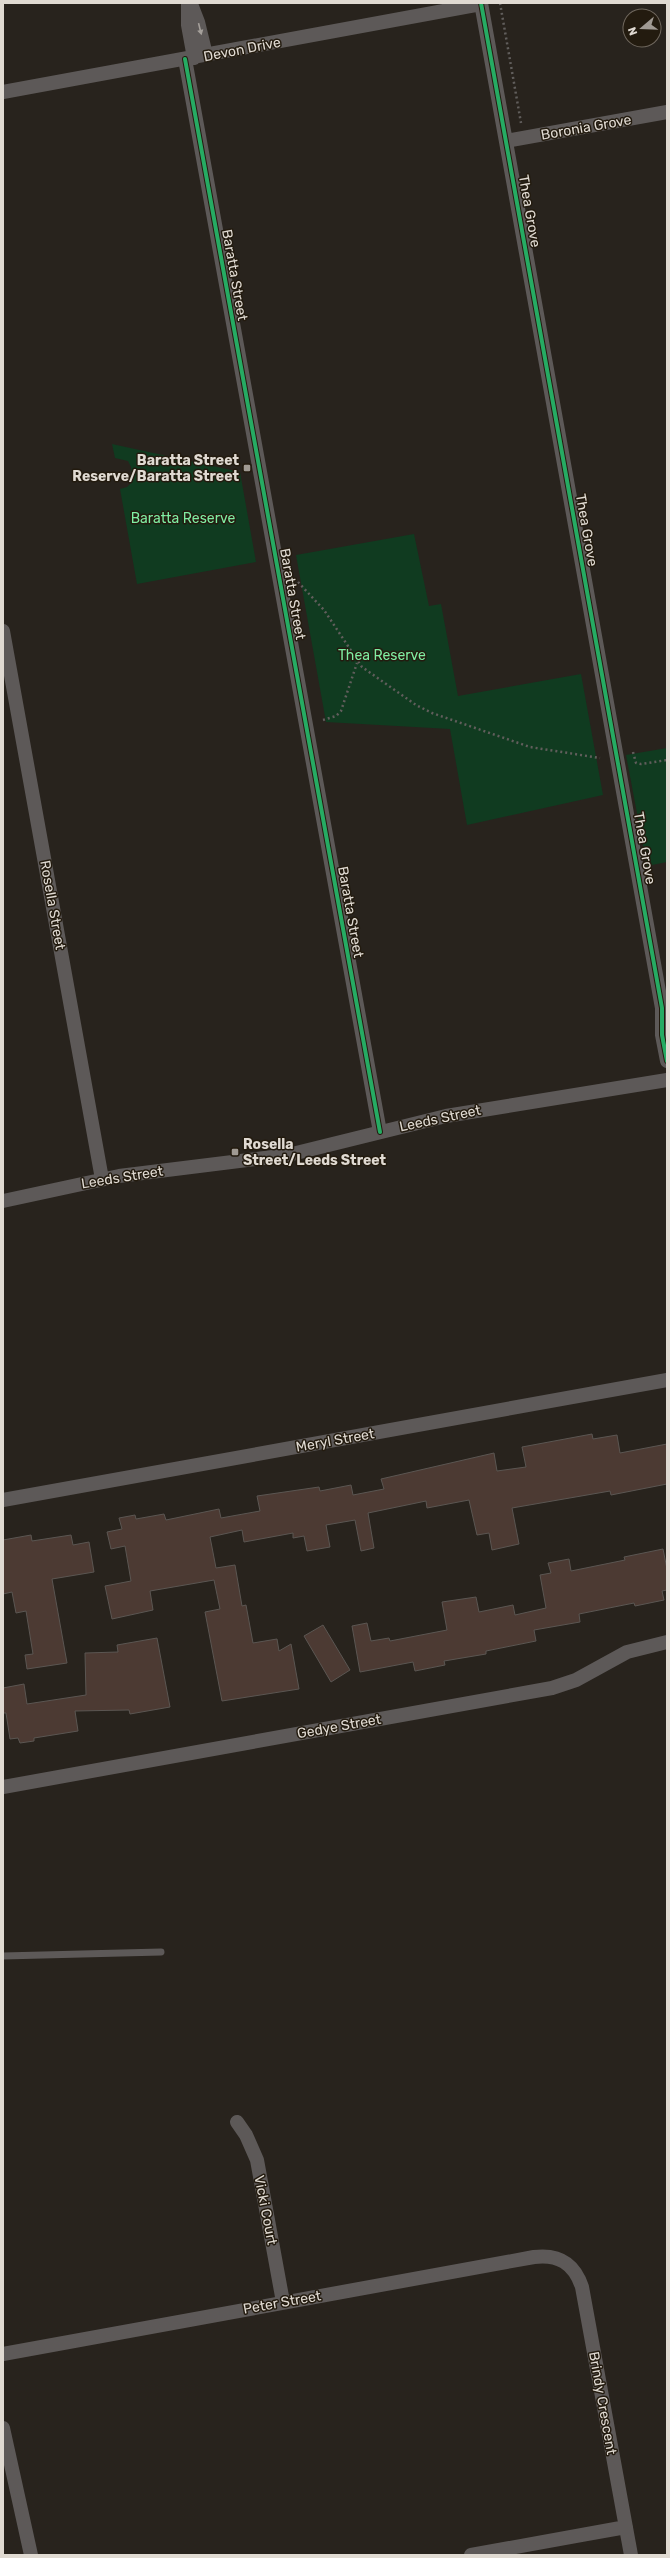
<svg xmlns="http://www.w3.org/2000/svg" width="670" height="2558" viewBox="0 0 670 2558" font-family="Rubik,sans-serif">
  <style>
    .green { fill: #103b20 }
    .building { fill: #4c3a33; stroke: #5b5652 }
    .lines { fill: none; stroke-linecap: round; stroke-linejoin: round }
    .path { stroke: #615e5c; stroke-width: 2.5; stroke-dasharray: 2 3; stroke-linecap: butt }
    .lane { stroke: #5d5958; stroke-width: 7 }
    .street { stroke: #5d5958; stroke-width: 14 }
    .cycleway-casing { stroke: #231b0f; stroke-width: 6 }
    .cycleway { stroke: #26ab63; stroke-width: 4 }
    .oneway { fill: #a5a09b }
    .poi-dot { fill: #a09a93; stroke: #231b0f; stroke-width: 1.5 }
    .labels { text-anchor: middle; stroke-width: 3; stroke-linejoin: round; paint-order: stroke }
    .street-label { font-size: 14px; fill: #e0dad2; stroke: #231b0f }
    .poi-label { font-size: 14px; font-weight: bold; fill: #e0dad2; stroke: #231b0f; text-anchor: end }
    .park-label { font-size: 14px; fill: #7feda2; stroke: #231b0f }
  </style>
  <rect width="100%" height="100%" fill="#28231d"/>
  <!-- green -->
  <path class="green" d="M 112,444 L 240,472 L 256,562 L 137,584 L 120,489 L 127,487 L 132,482 L 131,467 L 128,461 L 115,458 Z
    M 414,534 L 429,606 L 441,604 L 458,696 L 581,674 L 603,795 L 467,825 L 450,729 L 326,722 L 296,555 Z
    M 667,748 L 667,862 L 647,866 L 626,755 Z"/>
  <!-- building -->
  <path class="building" d="M 592,1434 L 593,1439 L 617,1435 L 620,1453 L 667,1444 L 667,1484 L 611,1495 L 610,1491 L 512,1508 L 519,1544 L 492,1550 L 489,1533 L 477,1535 L 469,1500 L 427,1508 L 426,1501 L 368,1513 L 374,1548 L 361,1551 L 355,1520 L 326,1525 L 330,1547 L 307,1551 L 304,1536 L 293,1538 L 293,1533 L 244,1542 L 242,1530 L 210,1537 L 216,1568 L 235,1565 L 242,1606 L 246,1605 L 253,1643 L 277,1639 L 279,1651 L 291,1644 L 299,1689 L 222,1701 L 205,1612 L 220,1609 L 214,1580 L 150,1591 L 153,1610 L 112,1619 L 105,1586 L 131,1581 L 125,1546 L 111,1549 L 107,1532 L 122,1529 L 119,1518 L 135,1515 L 136,1519 L 164,1514 L 166,1520 L 219,1509 L 221,1518 L 260,1511 L 257,1496 L 319,1487 L 320,1491 L 351,1485 L 353,1495 L 384,1489 L 381,1479 L 494,1453 L 497,1471 L 526,1467 L 522,1447 Z
    M 31,1535 L 32,1541 L 71,1535 L 73,1545 L 89,1542 L 94,1572 L 52,1579 L 67,1663 L 27,1669 L 25,1655 L 33,1654 L 26,1611 L 16,1613 L 12,1592 L 3,1594 L 3,1540 Z
    M 663,1549 L 667,1569 L 667,1590 L 662,1591 L 664,1600 L 635,1606 L 634,1603 L 579,1614 L 580,1622 L 534,1630 L 536,1641 L 486,1651 L 486,1654 L 444,1661 L 445,1665 L 415,1671 L 413,1662 L 360,1672 L 352,1626 L 367,1623 L 371,1641 L 389,1638 L 390,1641 L 447,1630 L 442,1602 L 476,1597 L 479,1612 L 513,1605 L 515,1615 L 546,1608 L 540,1575 L 551,1573 L 548,1563 L 569,1559 L 571,1571 L 625,1560 L 624,1557 Z
    M 323,1625 L 350,1670 L 331,1682 L 304,1636 Z
    M 157,1638 L 170,1707 L 130,1714 L 129,1710 L 75,1711 L 78,1731 L 34,1738 L 34,1741 L 20,1743 L 18,1738 L 10,1739 L 6,1713 L 3,1713 L 3,1688 L 24,1684 L 27,1704 L 86,1695 L 85,1653 L 118,1652 L 117,1645 Z"/>
  <g class="lines">
    <!-- path -->
    <path class="path" d="M 500,3 L 521,123
      M 298,582 L 324,610 L 362,667 L 416,705 L 432,713 L 530,747 L 600,758
      M 323,720 L 336,716 L 341,711 L 357,663
      M 633,752 L 636,763 L 641,764 L 667,760"/>
    <!-- lane -->
    <path class="lane" d="M 3,1956 L 161,1952"/>
    <!-- street -->
    <path class="street" d="M 188,3 L 188,25 L 194,58
      M 481,3 L 662,1008 L 662,1035 L 667,1061
      M 191,4 L 198,22 L 206,55
      M 185,59 L 380,1132
      M 3,92 L 481,4
      M 506,141 L 667,112
      M 3,631 L 102,1179
      M 3,1201 L 119,1176 L 288,1155 L 446,1116 L 667,1080
      M 3,1500 L 667,1380
      M 3,1787 L 552,1688 L 576,1680 L 627,1652 L 667,1642
      M 237,2122 L 246,2135 L 257,2160 L 283,2302
      M 3,2354 L 534,2257 C 558,2254 574,2263 582,2287 L 631,2555
      M 3,2428 L 31,2555
      M 471,2555 L 626,2527"/>
    <!-- cycleway casing -->
    <g class="cycleway-casing">
      <path id="cycleway" d="M 481,3 L 662,1008 L 662,1035 L 667,1061
        M 185,59 L 380,1132"/>
    </g>
    <!-- cycleway -->
    <use href="#cycleway" class="cycleway"/>
  </g>
  <!-- one-way arrows -->
  <defs><path id="oneway-solid" d="M-6-.8H1V-3.2L6.5 0L1 3.2V.8H-6Z"/></defs>
  <use class="oneway" href="#oneway-solid" transform="translate(200 29) rotate(76)"/>
  <!-- markers -->
  <g class="poi-dot">
    <rect x="243" y="464" width="8" height="8" rx="2"/>
    <rect x="231" y="1148" width="8" height="8" rx="2"/>
  </g>
  <g class="labels">
    <!-- street labels -->
    <g class="street-label">
      <text transform="translate(242 49) rotate(-11)" y="5">Devon Drive</text>
      <text transform="translate(586 127) rotate(-10)" y="5">Boronia Grove</text>
      <text transform="translate(530 211) rotate(80)" y="5">Thea Grove</text>
      <text transform="translate(235 275) rotate(80)" y="5">Baratta Street</text>
      <text transform="translate(587 530) rotate(80)" y="5">Thea Grove</text>
      <text transform="translate(293 594) rotate(80)" y="5">Baratta Street</text>
      <text transform="translate(645 848) rotate(80)" y="5">Thea Grove</text>
      <text transform="translate(53 905) rotate(80)" y="5">Rosella Street</text>
      <text transform="translate(351 912) rotate(80)" y="5">Baratta Street</text>
      <text transform="translate(440 1118) rotate(-12)" y="5">Leeds Street</text>
      <text transform="translate(122 1177) rotate(-9)" y="5">Leeds Street</text>
      <text transform="translate(335 1440) rotate(-10)" y="5">Meryl Street</text>
      <text transform="translate(339 1726) rotate(-10)" y="5">Gedye Street</text>
      <text transform="translate(266 2210) rotate(79)" y="5">Vicki Court</text>
      <text transform="translate(282 2302) rotate(-10)" y="5">Peter Street</text>
      <text transform="translate(603 2403) rotate(80)" y="5">Brindy Crescent</text>
    </g>
    <!-- poi labels -->
    <g class="poi-label">
      <text x="239" y="465">Baratta Street<tspan x="239" dy="16">Reserve/Baratta Street</tspan></text>
      <text x="243" y="1149" text-anchor="start">Rosella<tspan x="243" dy="16">Street/Leeds Street</tspan></text>
    </g>
    <!-- park labels -->
    <g class="park-label">
      <text x="183" y="523">Baratta Reserve</text>
      <text x="382" y="660">Thea Reserve</text>
    </g>
  </g>
  <!-- border -->
  <rect width="670" height="2558" fill="none" stroke="#e0dad2" stroke-width="8"/>
  <!-- north arrow -->
  <g transform="translate(642 28) rotate(251)"><circle r="19" fill="#231b0f" stroke="#6f675d"/>
  <path d="M0-3L7 15L0 10L-7 15Z" fill="#a09a93"/>
  <text y="-6" font-size="11" font-weight="bold" text-anchor="middle" fill="#e0dad2">N</text>
  </g>
</svg>
